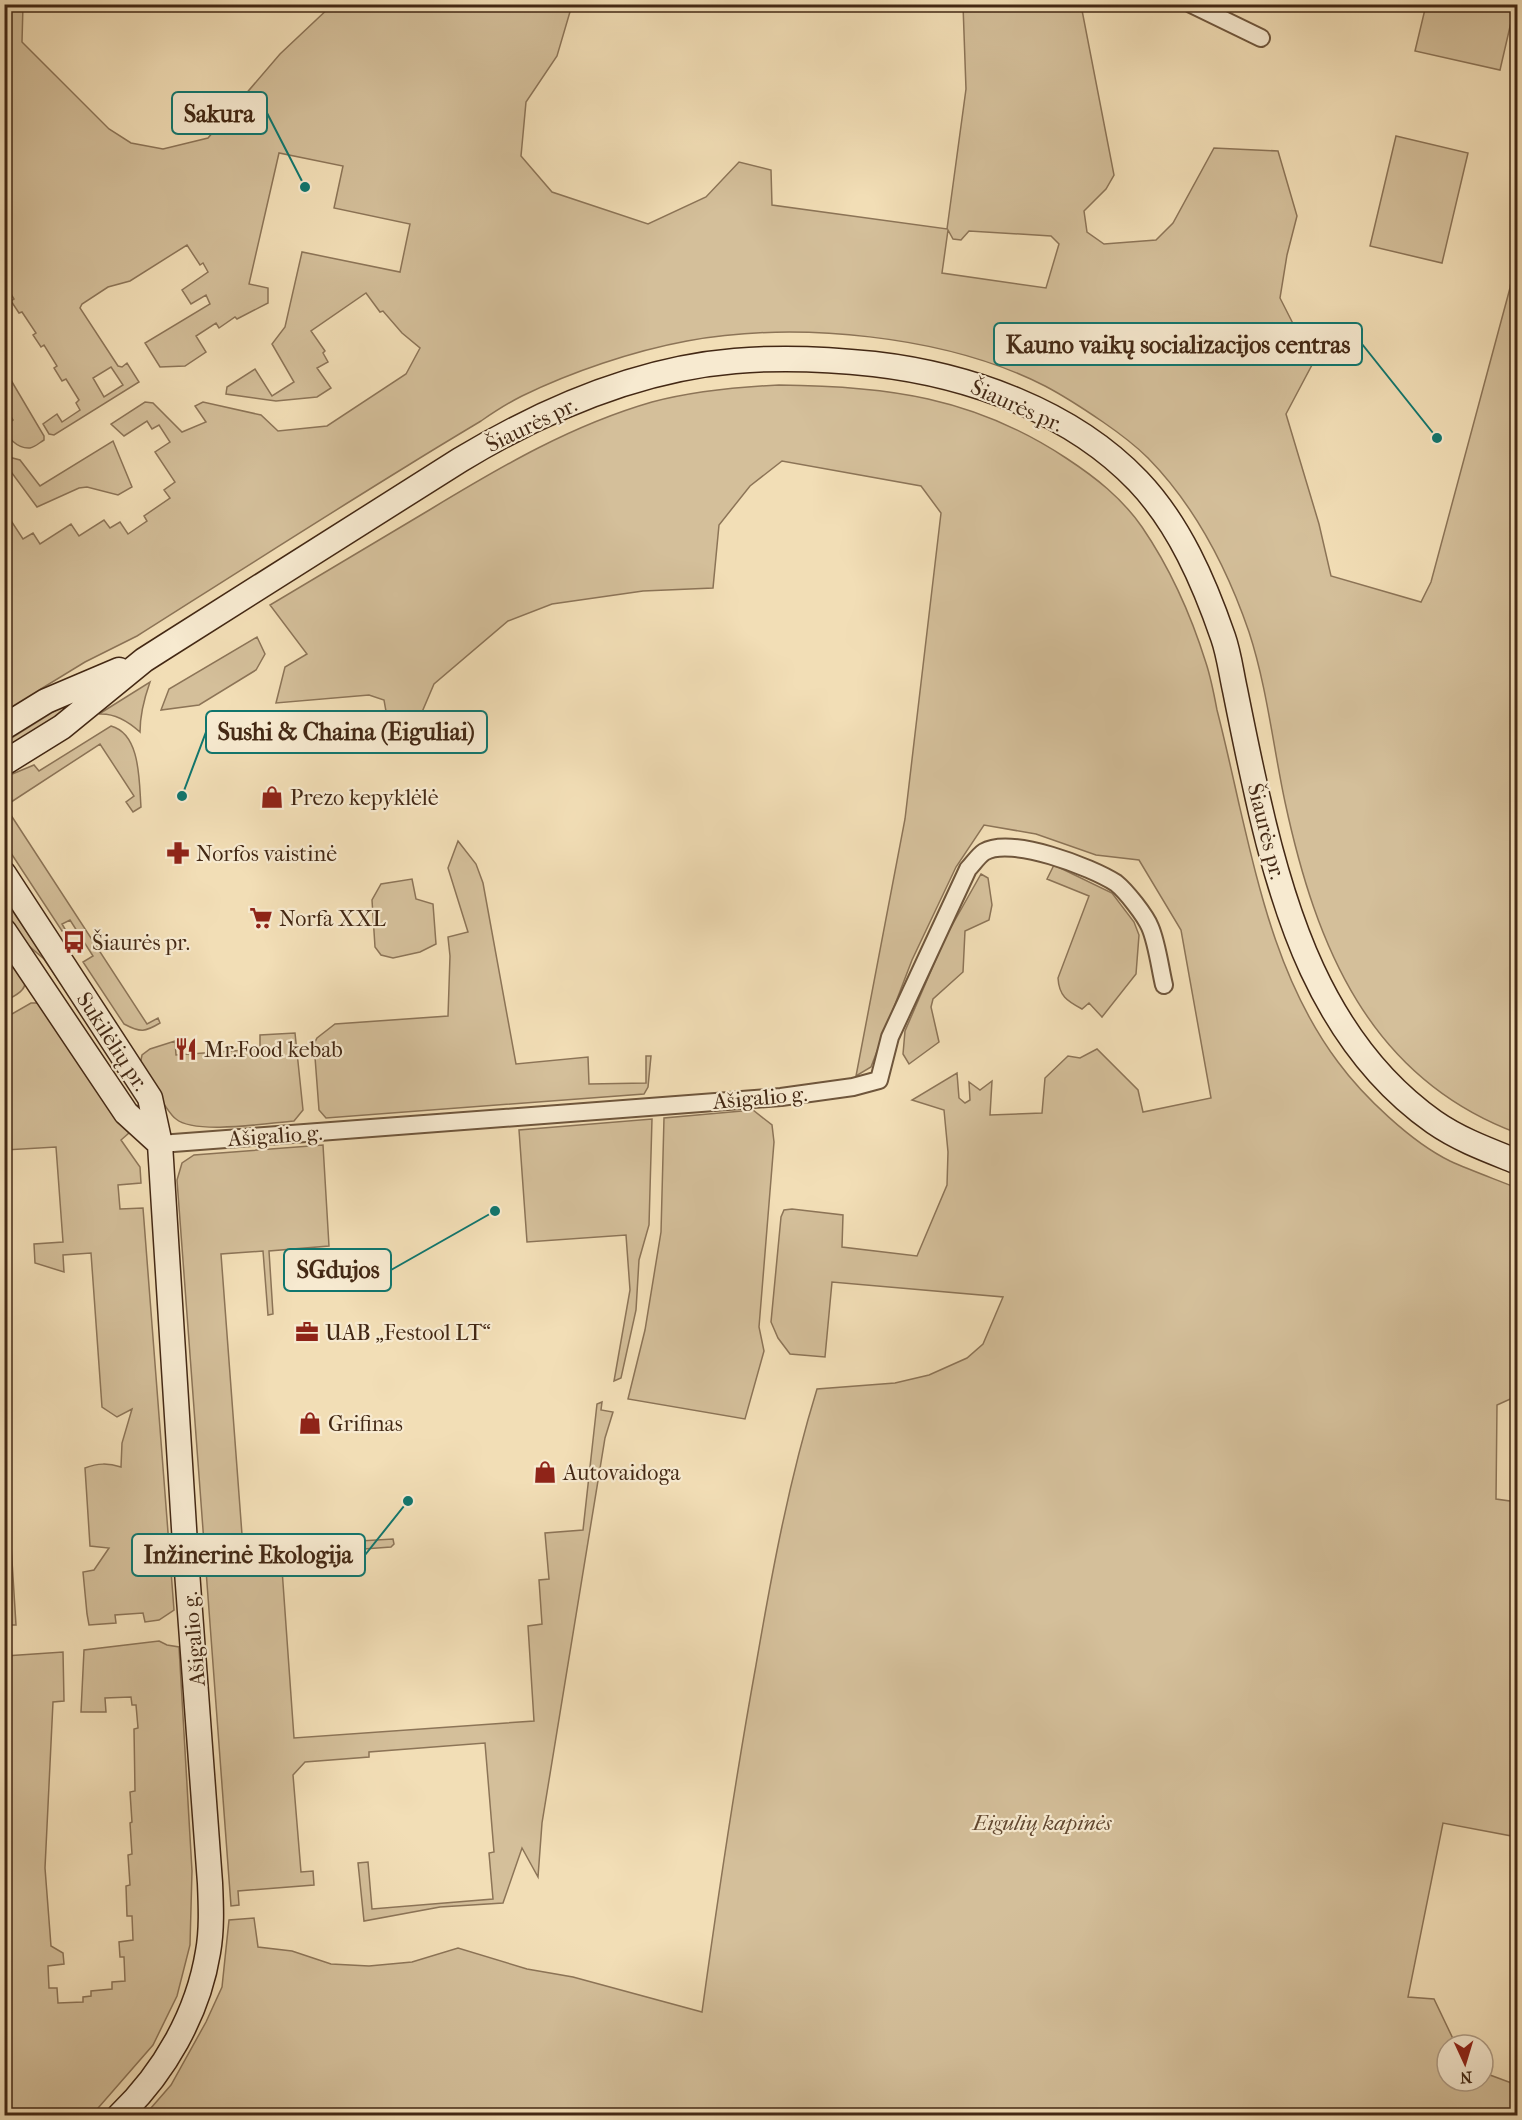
<svg xmlns="http://www.w3.org/2000/svg" width="1522" height="2120" viewBox="0 0 1522 2120" font-family="'IM FELL French Canon',serif">
  <style>
    .green { fill: #d4bf9a; stroke: #8c7457; stroke-width: 1.5; fill-rule: evenodd }
    .lines { fill: none; stroke-linecap: round; stroke-linejoin: round }
    .street-casing { stroke: #6f563c; stroke-width: 20 }
    .secondary-casing { stroke: #432814; stroke-width: 27 }
    .street { stroke: #f7ead0; stroke-width: 16 }
    .secondary { stroke: #f7ead0; stroke-width: 24 }
    .labels { text-anchor: middle; stroke-width: 4.5; stroke-linejoin: round; paint-order: stroke }
    .street-label { font-size: 22px; fill: #432814; stroke: #f7ead0 }
    .poi-label { font-size: 22px; fill: #432814; stroke: #f7ead0; text-anchor: start }
    .park-label { font-size: 22px; font-style: italic; fill: #60462f; stroke: #f7ead0 }
    .leader { fill: none; stroke: #0f766e; stroke-width: 2 }
    .callout-dot { fill: #0f766e; stroke: #f7ead0; stroke-width: 2 }
    .callout { fill: #f7ead0; stroke: #0f766e; stroke-width: 2 }
    .callout-label { font-size: 24px; text-anchor: middle; font-weight: bold; fill: #432814 }
  </style>
  <rect width="100%" height="100%" fill="#f2deb6"/>
  <filter id="stains"><feTurbulence type="fractalNoise" baseFrequency=".00333" numOctaves="4"/><feColorMatrix values="0 0 0 0 .2 0 0 0 0 .09 0 0 0 0 .02 0 0 0 .5 -.17"/></filter>
  <radialGradient id="worn" r=".72"><stop offset=".6" stop-color="#630" stop-opacity="0"/><stop offset="1" stop-color="#630" stop-opacity=".3"/></radialGradient>
  <!-- green -->
  <path class="green" d="M 5,4 L 23,5 L 22,42 L 109,129 L 131,143 L 163,149 L 208,138 L 280,54 L 332,5 L 572,5 L 557,56 L 526,102 L 521,156 L 552,192 L 648,224 L 706,197 L 739,162 L 771,170 L 772,205 L 947,229 L 966,89 L 963,5 L 1081,5 L 1114,175 L 1106,189 L 1084,211 L 1087,232 L 1104,244 L 1156,240 L 1173,223 L 1214,148 L 1278,151 L 1297,216 L 1287,255 L 1280,298 L 1313,363 L 1286,414 L 1319,524 L 1331,576 L 1421,602 L 1431,582 L 1510,288 L 1517,248 L 1517,1133 C 1369,1078 1316,946 1285,802 C 1273,746 1267,687 1249,632 C 1227,568 1196,507 1148,458 C 1134,444 1119,433 1103,422 C 1084,409 1066,397 1045,386 C 945,335 797,321 687,341 C 633,351 571,372 522,396 C 508,403 494,412 481,421 C 456,436 431,451 407,466 C 316,522 227,579 137,636 L 85,662 L 5,711 L 5,523 L 10,519 L 23,539 L 33,533 L 40,544 L 71,524 L 79,536 L 104,520 L 110,528 L 120,522 L 128,534 L 147,521 L 144,516 L 170,498 L 164,490 L 175,482 L 155,452 L 170,442 L 159,425 L 152,429 L 147,421 L 124,436 L 111,424 L 145,402 L 153,403 L 182,432 L 206,422 L 195,406 L 203,402 L 261,415 L 278,431 L 327,426 L 406,374 L 420,348 L 402,333 L 383,311 L 380,312 L 366,293 L 311,331 L 325,351 L 323,353 L 328,362 L 317,368 L 331,388 L 317,397 L 276,401 L 226,394 L 227,387 L 255,369 L 272,396 L 294,382 L 272,344 L 285,327 L 302,252 L 400,272 L 410,224 L 334,208 L 343,166 L 279,153 L 249,284 L 268,288 L 268,303 L 237,319 L 235,317 L 219,328 L 216,323 L 196,336 L 206,352 L 185,366 L 160,367 L 145,343 L 210,304 L 206,295 L 191,304 L 182,290 L 208,272 L 203,263 L 200,265 L 187,245 L 130,281 L 108,287 L 82,304 L 80,308 L 118,366 L 122,367 L 127,363 L 139,382 L 54,435 L 49,434 L 43,424 L 57,414 L 62,422 L 80,410 L 76,403 L 79,400 L 66,379 L 62,381 L 54,368 L 57,366 L 44,345 L 41,347 L 33,335 L 36,333 L 22,312 L 19,313 L 11,301 L 14,299 L 5,284 ZM 948,230 L 953,239 L 961,240 L 969,231 L 1051,236 L 1059,244 L 1046,288 L 942,273 ZM 111,367 L 123,385 L 104,397 L 93,378 Z
    M 1426,5 L 1515,5 L 1500,70 L 1415,51 Z
    M 1396,136 L 1468,153 L 1442,263 L 1370,246 Z
    M 5,370 L 44,436 L 44,440 C 39,443 35,447 30,448 C 18,449 5,437 5,426 L 13,420 L 5,407 Z
    M 779,385 C 886,386 974,397 1066,458 C 1095,477 1122,498 1142,527 C 1170,568 1191,615 1206,663 C 1211,678 1214,694 1217,710 C 1225,741 1232,773 1239,804 C 1260,894 1281,986 1338,1062 C 1363,1096 1411,1142 1450,1161 C 1472,1171 1495,1179 1517,1188 L 1517,1396 L 1497,1405 L 1496,1499 L 1517,1502 L 1517,1837 L 1443,1823 L 1408,1997 L 1434,1999 L 1456,2045 L 1447,2045 L 1447,2081 L 1483,2081 L 1483,2070 L 1490,2075 L 1517,2085 L 1517,2115 L 144,2116 L 171,2085 L 206,2022 L 222,1987 L 229,1920 L 254,1918 L 258,1947 L 292,1951 L 331,1964 L 369,1966 L 412,1962 L 458,1948 L 527,1969 L 573,1977 L 702,2012 C 718,1896 735,1781 756,1665 C 772,1572 789,1480 817,1389 L 895,1383 L 929,1375 L 967,1358 L 983,1344 L 1003,1297 L 832,1282 L 825,1357 L 790,1354 L 778,1338 L 771,1322 L 781,1217 L 784,1210 L 792,1209 L 843,1215 L 842,1247 L 917,1256 L 947,1185 L 948,1152 L 944,1110 L 912,1100 L 957,1073 L 959,1098 L 965,1103 L 970,1100 L 969,1082 L 980,1090 L 992,1081 L 990,1115 L 1042,1113 L 1045,1078 L 1068,1056 L 1080,1058 L 1097,1049 L 1138,1090 L 1143,1112 L 1211,1098 L 1181,930 L 1139,860 L 1096,855 L 1036,834 L 984,825 L 956,867 L 912,960 L 871,1067 L 856,1076 L 905,819 L 941,513 L 921,486 L 782,461 L 750,486 L 719,525 L 713,588 L 643,591 L 552,604 L 508,621 L 434,684 L 416,726 L 387,717 L 384,700 L 369,695 L 276,703 L 285,667 L 307,654 L 270,605 C 323,573 377,541 431,509 C 502,466 572,425 652,402 C 694,391 736,387 779,385 Z
    M 113,441 L 132,487 L 118,495 L 87,487 L 79,488 L 37,507 L 12,473 L 5,478 L 5,456 L 20,460 L 40,486 Z
    M 257,637 L 265,654 L 256,670 L 199,705 L 161,710 L 169,689 Z
    M 150,682 C 144,699 140,714 140,732 C 129,722 114,713 99,714 Z
    M 80,695 L 84,696 L 5,755 L 5,742 Z
    M 111,726 C 141,734 139,782 141,807 L 133,812 L 126,802 L 134,796 L 100,744 L 5,806 L 5,777 L 34,765 L 39,771 Z
    M 5,806 L 147,1024 L 158,1018 L 160,1023 C 145,1032 141,1033 124,1024 L 83,962 L 93,956 L 70,920 L 62,924 L 65,929 L 62,931 L 5,844 Z
    M 458,841 L 476,864 L 483,883 L 516,1064 L 588,1057 L 589,1084 L 646,1083 L 646,1056 L 651,1056 L 648,1087 L 644,1094 L 326,1118 L 319,1110 L 314,1044 L 317,1038 L 335,1024 L 448,1016 L 450,956 L 448,937 L 468,932 L 448,868 Z
    M 1054,865 L 1112,893 L 1134,922 L 1139,935 L 1136,974 L 1102,1017 L 1089,1003 L 1082,1009 C 1067,1001 1059,996 1058,978 L 1089,896 L 1047,879 Z
    M 981,874 L 988,878 L 992,905 L 989,920 L 965,931 L 963,972 L 933,999 L 931,1007 L 939,1042 L 909,1064 L 903,1054 L 905,1031 L 946,936 Z
    M 412,879 L 416,899 L 433,904 L 436,944 L 420,952 L 393,958 L 381,955 L 375,947 L 372,900 L 381,884 Z
    M 4,898 L 96,1034 L 96,1035 L 44,959 L 22,940 L 5,914 Z
    M 4,946 C 12,957 33,978 22,990 C 18,995 10,998 5,1001 Z
    M 31,1003 L 44,1003 L 130,1132 L 121,1140 L 140,1167 L 141,1183 L 118,1185 L 120,1209 L 143,1208 L 174,1610 L 159,1620 L 145,1622 L 143,1613 L 115,1615 L 116,1623 L 89,1625 L 87,1614 L 83,1572 L 94,1570 L 109,1548 L 90,1546 L 85,1468 C 98,1463 108,1463 121,1467 L 122,1443 L 132,1409 L 117,1417 L 102,1407 L 91,1253 L 63,1255 L 64,1272 L 35,1263 L 34,1244 L 63,1242 L 56,1147 L 5,1150 L 5,1018 Z
    M 295,1033 L 303,1110 L 294,1121 C 268,1123 195,1135 176,1119 C 166,1112 148,1076 140,1065 L 142,1055 L 150,1049 L 175,1041 L 176,1055 L 260,1049 L 260,1035 Z
    M 753,1110 L 772,1125 L 774,1142 L 759,1327 L 764,1351 L 745,1419 L 628,1399 L 645,1330 L 661,1232 L 664,1118 Z
    M 652,1119 L 649,1225 L 639,1260 L 636,1310 L 621,1378 L 614,1381 L 630,1290 L 626,1235 L 527,1242 L 519,1130 Z
    M 323,1145 L 329,1246 L 269,1251 L 273,1314 L 268,1315 L 263,1251 L 221,1254 L 243,1548 L 393,1539 L 394,1544 L 391,1547 L 281,1555 L 294,1738 L 534,1721 L 528,1626 L 542,1624 L 539,1580 L 549,1579 L 545,1533 L 583,1530 L 597,1404 L 602,1402 L 601,1410 L 613,1412 L 605,1438 L 542,1823 L 538,1877 L 522,1848 L 503,1903 L 440,1907 L 364,1921 L 358,1863 L 368,1862 L 372,1909 L 493,1899 L 489,1853 L 494,1852 L 485,1743 L 369,1752 L 369,1757 L 305,1762 L 293,1775 L 301,1872 L 313,1871 L 314,1885 L 238,1891 L 239,1905 L 231,1906 L 177,1180 L 182,1163 L 194,1155 Z
    M 5,1449 L 16,1625 L 4,1625 Z
    M 159,1641 L 167,1645 L 179,1647 L 192,1871 L 190,1945 L 177,1996 L 153,2045 L 92,2115 L 5,2115 L 5,1656 L 63,1652 L 64,1701 L 53,1702 L 45,1868 L 51,1946 L 63,1953 L 64,1964 L 48,1966 L 49,1988 L 57,1988 L 58,2003 L 83,2002 L 83,1997 L 91,1996 L 91,1991 L 112,1989 L 112,1982 L 125,1981 L 124,1957 L 120,1957 L 119,1942 L 133,1940 L 132,1916 L 127,1916 L 126,1886 L 130,1885 L 128,1855 L 132,1854 L 130,1823 L 132,1822 L 130,1792 L 135,1791 L 134,1729 L 138,1728 L 136,1705 L 132,1705 L 131,1697 L 105,1698 L 106,1712 L 81,1712 L 84,1650 Z"/>
  <g class="lines">
    <!-- street casing -->
    <g class="street-casing">
      <path id="street" d="M 1191,4 L 1261,38
        M 160,1144 L 781,1097 L 853,1087 L 879,1080 L 890,1037 L 968,869 C 973,864 978,856 984,852 C 1011,836 1091,867 1116,883 C 1126,891 1145,915 1150,927 C 1157,943 1160,968 1164,985"/>
    </g>
    <!-- secondary casing -->
    <g class="secondary-casing">
      <path id="secondary" d="M 4,727 L 46,701 L 119,670
        M 4,763 L 62,727 L 144,660 L 166,646 L 460,460 C 543,410 637,369 735,361 C 781,357 828,359 874,364 C 969,375 1071,411 1138,481 C 1179,524 1204,582 1223,637 C 1229,654 1231,672 1235,690 C 1241,720 1247,750 1254,781 C 1281,908 1322,1043 1434,1122 C 1460,1140 1488,1150 1518,1162
        M 4,874 L 150,1098 L 160,1144 L 185,1544 L 210,1883 C 211,1906 212,1930 208,1952 C 198,2014 164,2073 119,2116
        M 4,931 L 126,1113 L 160,1144"/>
    </g>
    <!-- street -->
    <use href="#street" class="street"/>
    <!-- secondary -->
    <use href="#secondary" class="secondary"/>
  </g>
  <!-- icons -->
  <defs>
    <g id="shop-bare" transform="scale(1.8)"><path d="M-5-2.5h2.3a2.7 3.5 0 0 1 5.4 0H5L5.5 6h-11ZM-1.5-2.5h3a1.5 2.3 0 0 0-3 0Z" fill="#8f2418" stroke="#f7ead0" stroke-width="2.5" paint-order="stroke"/></g>
    <g id="pharmacy-bare" transform="scale(1.8)"><path d="M-2-6h4v4h4v4h-4v4h-4v-4h-4v-4h4Z" fill="#8f2418" stroke="#f7ead0" stroke-width="2.5" paint-order="stroke"/></g>
    <g id="supermarket-bare" transform="scale(1.8)"><path d="M-6-5.5h2.5l.6 2H6L4.5 2H-2.5L-4.4-4H-6ZM-1.5 3.2a1.3 1.3 0 1 0 .1 0ZM3 3.2a1.3 1.3 0 1 0 .1 0Z" fill="#8f2418" stroke="#f7ead0" stroke-width="2.5" paint-order="stroke"/></g>
    <g id="bus-bare" transform="scale(1.8)"><path d="M-5-6H5V4H4V6H2V4H-2V6H-4V4H-5ZM-3.5-4V0h7V-4ZM-3.5 1.2v1.5H-2V1.2ZM2 1.2v1.5H3.5V1.2Z" fill="#8f2418" stroke="#f7ead0" stroke-width="2.5" paint-order="stroke"/></g>
    <g id="restaurant-bare" transform="scale(1.8)"><path d="M-5-6h1v4h1v-4h1v4h1v-4h1v5L-1.5 .5V6h-2V.5L-5-1ZM5-6V6H3V1.5H1.5Q1.5-4 5-6Z" fill="#8f2418" stroke="#f7ead0" stroke-width="2.5" paint-order="stroke"/></g>
    <g id="office-bare" transform="scale(1.8)"><path d="M-6-3h4V-5.5h4V-3h4V5H-6ZM-1-4.5V-3h2v-1.5ZM-6 0V1H6V0Z" fill="#8f2418" stroke="#f7ead0" stroke-width="2.5" paint-order="stroke"/></g>
  </defs>
  <g fill-rule="evenodd">
    <use href="#shop-bare" x="272" y="797"/>
    <use href="#pharmacy-bare" x="178" y="853"/>
    <use href="#supermarket-bare" x="261" y="918"/>
    <use href="#bus-bare" x="74" y="942"/>
    <use href="#restaurant-bare" x="186" y="1049"/>
    <use href="#office-bare" x="307" y="1332"/>
    <use href="#shop-bare" x="310" y="1423"/>
    <use href="#shop-bare" x="545" y="1472"/>
  </g>
  <g class="labels">
    <!-- street labels -->
    <g class="street-label">
      <text transform="translate(1017 405) rotate(24)" y="8">Šiaurės pr.</text>
      <text transform="translate(531 424) rotate(-26)" y="8">Šiaurės pr.</text>
      <text transform="translate(1267 831) rotate(76)" y="8">Šiaurės pr.</text>
      <text transform="translate(113 1041) rotate(57)" y="8">Sukilėlių pr.</text>
      <text transform="translate(760 1097) rotate(-5)" y="8">Ašigalio g.</text>
      <text transform="translate(275 1135) rotate(-4)" y="8">Ašigalio g.</text>
      <text transform="translate(193 1639) rotate(-95)" y="8">Ašigalio g.</text>
    </g>
    <!-- poi labels -->
    <g class="poi-label">
      <text x="290" y="805">Prezo kepyklėlė</text>
      <text x="196" y="861">Norfos vaistinė</text>
      <text x="279" y="926">Norfa XXL</text>
      <text x="92" y="950">Šiaurės pr.</text>
      <text x="204" y="1057">Mr.Food kebab</text>
      <text x="325" y="1340">UAB „Festool LT“</text>
      <text x="328" y="1431">Grifinas</text>
      <text x="563" y="1480">Autovaidoga</text>
    </g>
    <!-- park labels -->
    <g class="park-label">
      <text x="1042" y="1830">Eigulių kapinės</text>
    </g>
  </g>
  <!-- callouts -->
  <path class="leader" d="M305 187L267 113M1437 438L1362 344M182 796L206 732M495 1211L391 1270M408 1501L365 1555"/>
  <g class="callout-dot">
    <circle cx="305" cy="187" r="6"/>
    <circle cx="1437" cy="438" r="6"/>
    <circle cx="182" cy="796" r="6"/>
    <circle cx="495" cy="1211" r="6"/>
    <circle cx="408" cy="1501" r="6"/>
  </g>
  <g class="callout">
    <rect x="172" y="92" width="95" height="42" rx="6"/>
    <rect x="994" y="323" width="368" height="42" rx="6"/>
    <rect x="206" y="711" width="281" height="42" rx="6"/>
    <rect x="284" y="1249" width="107" height="42" rx="6"/>
    <rect x="132" y="1534" width="233" height="42" rx="6"/>
  </g>
  <g class="callout-label">
    <text x="219" y="122">Sakura</text>
    <text x="1178" y="353">Kauno vaikų socializacijos centras</text>
    <text x="346" y="740">Sushi &amp; Chaina (Eiguliai)</text>
    <text x="338" y="1278">SGdujos</text>
    <text x="248" y="1563">Inžinerinė Ekologija</text>
  </g>
  <!-- margin -->
  <rect width="1522" height="2120" fill="none" stroke="#f2deb6" stroke-width="24"/>
  <rect x="6" y="6" width="1510" height="2108" fill="none" stroke="#432814" stroke-width="3"/>
  <rect x="12" y="12" width="1498" height="2096" fill="none" stroke="#432814" stroke-width="1.5"/>
  <!-- north arrow -->
  <g transform="translate(1465 2063) rotate(176)"><circle r="28" fill="#f7ead0" stroke="#af9c85" stroke-width="1.5"/>
  <path d="M0-4.5L10 22L0 15L-10 22Z" fill="#8f2418"/>
  <text y="-9" font-size="16" font-weight="bold" text-anchor="middle" fill="#432814">N</text>
  </g>
  <rect width="100%" height="100%" filter="url(#stains)"/>
  <rect width="100%" height="100%" fill="url(#worn)"/>
</svg>
